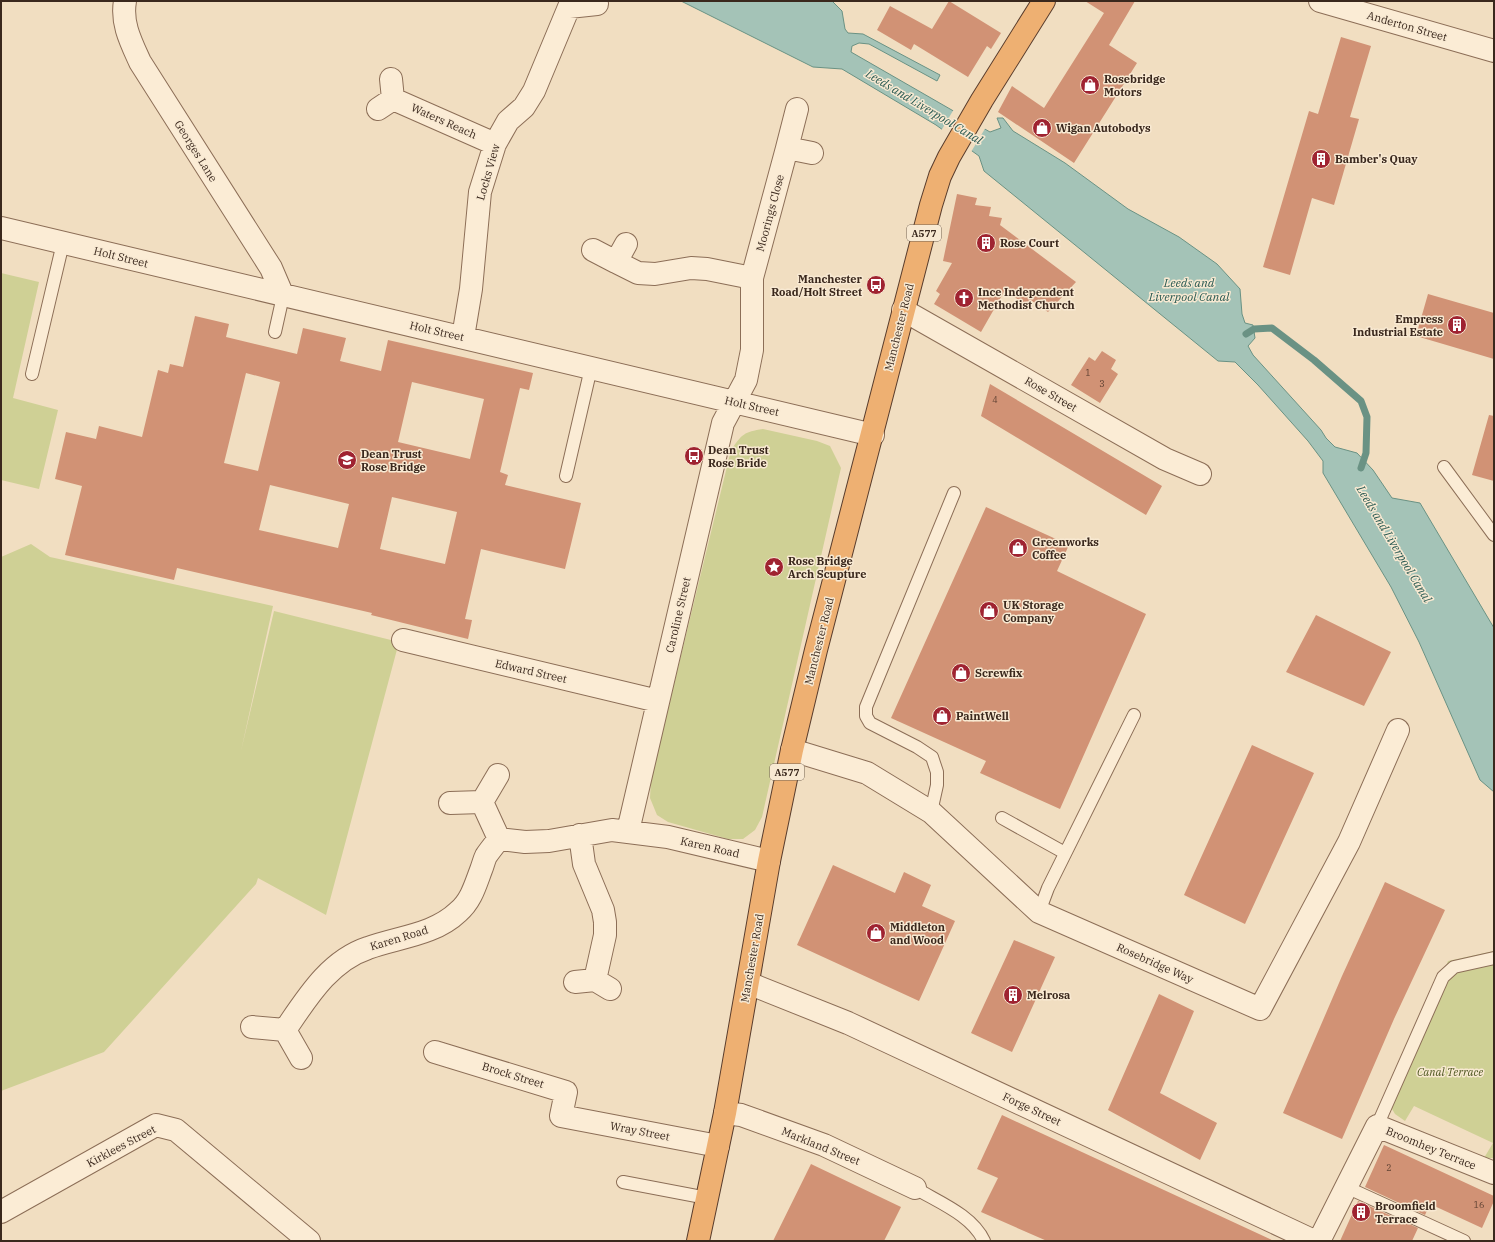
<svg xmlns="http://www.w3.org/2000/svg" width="1495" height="1242" viewBox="0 0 1495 1242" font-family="'IBM Plex Serif',serif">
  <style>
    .green { fill: #cfd095 }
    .water { fill: #a4c3b7; stroke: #6a9284 }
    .pier { fill: #f1dec1 }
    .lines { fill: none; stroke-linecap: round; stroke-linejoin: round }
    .stream { stroke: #6a9284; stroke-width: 7 }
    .building { fill: #d19275; fill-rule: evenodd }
    .service-casing { stroke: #8c6e57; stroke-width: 14 }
    .minor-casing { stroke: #8c6e57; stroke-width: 24 }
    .trunk-casing { stroke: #593c2c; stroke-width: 24 }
    .service { stroke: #fbecd5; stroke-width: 12 }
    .minor { stroke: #fbecd5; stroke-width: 22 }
    .trunk { stroke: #eeb072; stroke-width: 22 }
    .labels { text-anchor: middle; stroke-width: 3; stroke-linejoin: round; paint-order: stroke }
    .number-label { font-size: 9px; fill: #604233 }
    .shield { fill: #f8e9d2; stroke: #736253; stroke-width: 1 }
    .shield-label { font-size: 10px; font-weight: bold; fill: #3a281d }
    .street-label { font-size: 11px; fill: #3a281d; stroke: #f8e9d2 }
    .poi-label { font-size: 11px; font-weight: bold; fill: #3a281d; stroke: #f8e9d2; text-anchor: start }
    .park-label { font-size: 11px; font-style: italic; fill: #505822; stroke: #f8e9d2 }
    .water-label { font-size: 12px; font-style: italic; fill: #2b5b53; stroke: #f8e9d2 }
  </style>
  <rect width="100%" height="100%" fill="#f1dec1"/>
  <!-- green -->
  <path class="green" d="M 1,273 L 39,282 L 13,398 L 58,410 L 39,489 L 1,480 Z
    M 763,429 L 817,441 L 830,446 L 841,468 L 762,817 L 755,830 L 743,839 L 728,839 L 668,822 L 657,815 L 650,798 L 651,779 L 731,450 C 742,434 744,432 763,429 Z
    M 31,544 L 50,557 L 273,606 L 241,751 L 274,611 L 399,642 L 326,915 L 258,878 L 256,884 L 104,1052 L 1,1091 L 1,557 Z
    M 1494,951 L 1494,1158 L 1484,1158 L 1493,1143 L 1414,1106 L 1405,1121 L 1395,1114 L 1389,1104 L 1448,961 Z"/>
  <!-- water -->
  <path class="water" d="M 681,1 L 832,1 L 842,11 L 845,29 L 848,33 L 863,34 L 940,75 L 937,81 L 869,44 L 859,43 L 852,46 L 851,52 L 990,132 L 1001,128 L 997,118 L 1003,118 L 1013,131 L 1065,163 L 1128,209 L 1179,237 L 1217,264 L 1240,289 L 1242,314 L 1245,323 L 1253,325 L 1255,338 L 1248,346 L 1253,355 L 1321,430 L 1326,438 L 1335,447 L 1357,453 L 1373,470 L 1392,498 L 1420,503 L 1494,628 L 1494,792 L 1480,780 L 1419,642 L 1391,587 L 1323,473 L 1323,461 L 1308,441 L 1258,385 L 1235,362 L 1218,361 L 984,171 L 979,156 L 936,125 L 842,69 L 813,67 Z"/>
  <!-- pier -->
  <path class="pier" d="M 954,109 L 986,127 L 971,152 L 941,131 Z"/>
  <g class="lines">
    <!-- stream -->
    <path class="stream" d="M 1246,334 L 1254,329 L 1272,328 L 1314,360 L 1361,401 L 1367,417 L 1366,453 L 1361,468"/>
  </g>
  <!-- building -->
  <path class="building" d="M 949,1 L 1001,33 L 991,49 L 987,46 L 968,77 L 914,44 L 911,50 L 877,30 L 890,6 L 932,29 Z
    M 1085,1 L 1135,1 L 1109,45 L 1137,63 L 1074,163 L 998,112 L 1012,86 L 1044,108 L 1104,13 Z
    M 1341,37 L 1371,46 L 1350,117 L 1359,119 L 1334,205 L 1312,198 L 1290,275 L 1263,267 L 1309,111 L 1318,114 Z
    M 957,194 L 977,198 L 975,205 L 991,207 L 989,216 L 1002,218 L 1000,225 L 1076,282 L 1048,312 L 1032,301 L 1028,307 L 1005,290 L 981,332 L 934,304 L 940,294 L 936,291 L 952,263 L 943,261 Z
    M 1428,294 L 1494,313 L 1494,359 L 1416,336 Z
    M 195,316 L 229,324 L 226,337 L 297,354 L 303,328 L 346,338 L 340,361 L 381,371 L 388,340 L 533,373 L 529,390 L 520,388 L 500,472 L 508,475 L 505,485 L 581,503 L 565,569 L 481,549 L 465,619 L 472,620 L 468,639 L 371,615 L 372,613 L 177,568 L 174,580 L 65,555 L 82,486 L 55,479 L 66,432 L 96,439 L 99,426 L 142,437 L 158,370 L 168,373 L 170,364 L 183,367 ZM 246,373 L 280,382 L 258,471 L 224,463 ZM 412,382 L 484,399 L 470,459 L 398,442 ZM 270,485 L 349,504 L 338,548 L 259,530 ZM 392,497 L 457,512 L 445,564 L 380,549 Z
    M 1102,351 L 1116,360 L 1111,369 L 1118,374 L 1100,403 L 1071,385 L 1089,357 L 1095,361 Z
    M 990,384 L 1162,486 L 1146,515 L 981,416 Z
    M 1489,415 L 1494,416 L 1494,481 L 1472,475 Z
    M 986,507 L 1069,545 L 1057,571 L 1146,614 L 1060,809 L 980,773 L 986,761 L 891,718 Z
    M 1316,615 L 1391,652 L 1364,706 L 1286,672 Z
    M 1252,745 L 1314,773 L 1245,924 L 1184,895 Z
    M 833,865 L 895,893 L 904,872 L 931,885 L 922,906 L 955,921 L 919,1001 L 797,945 Z
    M 1385,882 L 1445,910 L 1394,1019 L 1342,1139 L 1283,1113 L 1342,976 Z
    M 1014,940 L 1055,957 L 1012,1052 L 971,1033 Z
    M 1159,994 L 1194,1011 L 1160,1093 L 1217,1123 L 1200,1160 L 1108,1110 Z
    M 1002,1115 L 1274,1241 L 1047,1241 L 981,1212 L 998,1178 L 977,1169 Z
    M 1384,1145 L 1494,1196 L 1494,1201 L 1482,1228 L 1430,1204 L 1425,1215 L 1365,1187 Z
    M 811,1164 L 901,1207 L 884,1241 L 773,1241 Z
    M 1358,1201 L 1418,1228 L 1412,1241 L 1340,1241 Z"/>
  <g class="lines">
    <!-- service casing -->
    <g class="service-casing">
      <path id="service" d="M 275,332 L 283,296
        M 32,374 L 63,243
        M 1444,467 L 1494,535
        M 566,476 L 591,368
        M 931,812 L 937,785 L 937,772 L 932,757 L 917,747 L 870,723 L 866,716 L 866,707 L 954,493
        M 1002,818 L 1065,853
        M 1039,912 L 1048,888 L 1134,715
        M 1377,1126 L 1443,977 L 1454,967 L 1494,958
        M 623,1182 L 707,1198
        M 1346,1187 L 1464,1241
        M 915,1188 C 938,1202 972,1215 984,1241"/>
    </g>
    <!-- minor casing -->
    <g class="minor-casing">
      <path id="minor" d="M 125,1 C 121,23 131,42 140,62 L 271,268 L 283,296
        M 1320,1 L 1494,51
        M 393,99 L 495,144
        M 378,109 L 393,99 L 391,79
        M 797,109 L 787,148 L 812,153
        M 1,228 C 291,298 582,366 873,435
        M 593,250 L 616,262 L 626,244
        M 616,262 L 638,273 L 655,274 L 691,268 L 707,269 L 752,278
        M 903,310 L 1165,459 L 1200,474
        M 463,337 L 471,289 L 480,192 L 495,144 L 508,121 L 524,107 L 534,91 L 569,7 L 597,4
        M 403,640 L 658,701
        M 792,750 L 867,773 L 931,812 L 1039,912 L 1260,1009 L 1349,842 L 1398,730
        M 482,802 L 499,839
        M 450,803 L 482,802 L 498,775
        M 628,831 L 723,423 L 746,380 L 752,350 L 752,278 L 787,148
        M 580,835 L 584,864 L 603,910 L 605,922 L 605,935 L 595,980
        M 575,982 L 595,980 L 610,989
        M 748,983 L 848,1023 L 1314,1241
        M 252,1027 L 285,1030 L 301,1058
        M 285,1030 C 307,998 329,961 368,948 C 398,937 434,935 458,912 C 471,901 475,886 481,870 C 483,865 484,860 486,856 C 490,850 495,844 499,839 L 525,842 L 549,841 L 612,830 L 668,837 L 769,861
        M 435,1052 L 566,1092 L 561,1116 L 718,1146
        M 725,1113 L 741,1115 L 824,1145 L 915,1188
        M 1,1212 L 156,1125 L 176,1130 L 309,1241
        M 1319,1241 L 1377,1126 L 1494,1173"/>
    </g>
    <!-- trunk casing -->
    <g class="trunk-casing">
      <path id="trunk" d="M 698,1241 L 725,1113 L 769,861 L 792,750 L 816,650 L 931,205 L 940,176 L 949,157 L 982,100 L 1044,1"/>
    </g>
    <!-- service -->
    <use href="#service" class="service"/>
    <!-- minor -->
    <use href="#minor" class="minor"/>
    <!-- trunk -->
    <use href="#trunk" class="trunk"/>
  </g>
  <!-- icons -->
  <defs>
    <g id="shop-disc" transform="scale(1)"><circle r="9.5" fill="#9f2331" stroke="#f8e9d2"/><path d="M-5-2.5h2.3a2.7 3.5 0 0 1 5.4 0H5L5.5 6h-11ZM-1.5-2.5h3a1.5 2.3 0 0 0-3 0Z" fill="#fff"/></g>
    <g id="building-disc" transform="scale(1)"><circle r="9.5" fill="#9f2331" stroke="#f8e9d2"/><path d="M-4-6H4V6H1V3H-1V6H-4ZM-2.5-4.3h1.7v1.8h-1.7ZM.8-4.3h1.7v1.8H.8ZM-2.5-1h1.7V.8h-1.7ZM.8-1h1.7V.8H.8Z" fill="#fff"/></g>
    <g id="bus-disc" transform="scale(1)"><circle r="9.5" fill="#9f2331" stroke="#f8e9d2"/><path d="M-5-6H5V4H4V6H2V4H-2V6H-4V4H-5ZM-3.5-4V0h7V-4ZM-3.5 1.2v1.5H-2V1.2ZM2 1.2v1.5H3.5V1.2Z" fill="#fff"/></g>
    <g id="church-disc" transform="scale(1)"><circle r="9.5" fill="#9f2331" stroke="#f8e9d2"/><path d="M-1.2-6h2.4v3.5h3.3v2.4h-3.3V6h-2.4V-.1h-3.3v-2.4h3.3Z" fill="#fff"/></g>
    <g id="school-disc" transform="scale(1)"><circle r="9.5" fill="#9f2331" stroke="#f8e9d2"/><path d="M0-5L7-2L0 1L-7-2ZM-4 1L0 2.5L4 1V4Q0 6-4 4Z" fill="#fff"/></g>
    <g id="sight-disc" transform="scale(1)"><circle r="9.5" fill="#9f2331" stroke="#f8e9d2"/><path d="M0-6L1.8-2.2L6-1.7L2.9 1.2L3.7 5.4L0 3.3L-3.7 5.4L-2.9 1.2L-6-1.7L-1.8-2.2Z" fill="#fff"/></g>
  </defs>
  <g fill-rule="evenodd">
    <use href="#shop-disc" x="1090" y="85"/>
    <use href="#shop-disc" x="1042" y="128"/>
    <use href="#building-disc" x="1321" y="159"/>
    <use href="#building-disc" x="986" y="243"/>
    <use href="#bus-disc" x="876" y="285"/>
    <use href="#church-disc" x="964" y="298"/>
    <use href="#building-disc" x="1457" y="325"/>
    <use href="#bus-disc" x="694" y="456"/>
    <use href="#school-disc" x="347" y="460"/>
    <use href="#shop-disc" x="1018" y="548"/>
    <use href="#sight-disc" x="774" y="567"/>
    <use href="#shop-disc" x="989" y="611"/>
    <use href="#shop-disc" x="961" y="673"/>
    <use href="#shop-disc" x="942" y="716"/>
    <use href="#shop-disc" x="876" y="933"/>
    <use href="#building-disc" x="1013" y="995"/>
    <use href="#building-disc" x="1361" y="1212"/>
  </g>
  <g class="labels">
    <!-- number labels -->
    <g class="number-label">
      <text x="1088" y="376">1</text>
      <text x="1102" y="387">3</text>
      <text x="995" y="403">4</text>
      <text x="1389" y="1171">2</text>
      <text x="1479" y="1208">16</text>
    </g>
    <!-- shield labels -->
    <g class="shield">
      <rect x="907" y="225" width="34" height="16" rx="3"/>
      <rect x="770" y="764" width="34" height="16" rx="3"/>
    </g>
    <g class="shield-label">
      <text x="924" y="237">A577</text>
      <text x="787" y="776">A577</text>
    </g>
    <!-- street labels -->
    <g class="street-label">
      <text transform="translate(1407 26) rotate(16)" y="4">Anderton Street</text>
      <text transform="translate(444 121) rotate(24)" y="4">Waters Reach</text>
      <text transform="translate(196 151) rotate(58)" y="4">Georges Lane</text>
      <text transform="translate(488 172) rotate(-74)" y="4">Locks View</text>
      <text transform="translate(770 213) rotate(-75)" y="4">Moorings Close</text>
      <text transform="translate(121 257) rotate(14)" y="4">Holt Street</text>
      <text transform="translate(899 327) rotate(-76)" y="4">Manchester Road</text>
      <text transform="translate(437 331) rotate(13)" y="4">Holt Street</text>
      <text transform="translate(1051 394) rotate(30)" y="4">Rose Street</text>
      <text transform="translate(752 406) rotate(13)" y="4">Holt Street</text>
      <text transform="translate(678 615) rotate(-77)" y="4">Caroline Street</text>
      <text transform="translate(819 641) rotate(-76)" y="4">Manchester Road</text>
      <text transform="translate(531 671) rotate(13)" y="4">Edward Street</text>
      <text transform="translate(710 847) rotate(13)" y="4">Karen Road</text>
      <text transform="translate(399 938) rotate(-17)" y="4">Karen Road</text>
      <text transform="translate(752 958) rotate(-80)" y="4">Manchester Road</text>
      <text transform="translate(1155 963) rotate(24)" y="4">Rosebridge Way</text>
      <text transform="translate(513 1075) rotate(17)" y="4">Brock Street</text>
      <text transform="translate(1032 1109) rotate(25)" y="4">Forge Street</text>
      <text transform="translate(640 1131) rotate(11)" y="4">Wray Street</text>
      <text transform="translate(121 1146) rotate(-28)" y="4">Kirklees Street</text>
      <text transform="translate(821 1146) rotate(22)" y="4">Markland Street</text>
      <text transform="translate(1431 1148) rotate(22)" y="4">Broomhey Terrace</text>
    </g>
    <!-- poi labels -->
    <g class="poi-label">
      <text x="1104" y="83">Rosebridge<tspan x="1104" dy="13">Motors</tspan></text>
      <text x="1056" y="132">Wigan Autobodys</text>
      <text x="1335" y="163">Bamber's Quay</text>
      <text x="1000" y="247">Rose Court</text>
      <text x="862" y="283" text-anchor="end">Manchester<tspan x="862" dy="13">Road/Holt Street</tspan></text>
      <text x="978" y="296">Ince Independent<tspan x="978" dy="13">Methodist Church</tspan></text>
      <text x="1443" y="323" text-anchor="end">Empress<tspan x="1443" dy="13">Industrial Estate</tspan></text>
      <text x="708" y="454">Dean Trust<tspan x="708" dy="13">Rose Bride</tspan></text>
      <text x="361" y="458">Dean Trust<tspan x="361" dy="13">Rose Bridge</tspan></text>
      <text x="1032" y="546">Greenworks<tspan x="1032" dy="13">Coffee</tspan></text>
      <text x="788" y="565">Rose Bridge<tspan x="788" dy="13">Arch Scupture</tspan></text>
      <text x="1003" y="609">UK Storage<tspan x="1003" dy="13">Company</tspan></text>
      <text x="975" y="677">Screwfix</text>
      <text x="956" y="720">PaintWell</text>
      <text x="890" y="931">Middleton<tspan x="890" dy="13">and Wood</tspan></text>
      <text x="1027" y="999">Melrosa</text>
      <text x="1375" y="1210">Broomfield<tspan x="1375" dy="13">Terrace</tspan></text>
    </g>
    <!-- park labels -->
    <g class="park-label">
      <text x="1450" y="1076">Canal Terrace</text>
    </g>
    <!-- water labels -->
    <g class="water-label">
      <text transform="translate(924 107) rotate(31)" y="4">Leeds and Liverpool Canal</text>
      <text x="1189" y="287">Leeds and<tspan x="1189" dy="14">Liverpool Canal</tspan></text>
      <text transform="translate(1394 544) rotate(59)" y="4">Leeds and Liverpool Canal</text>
    </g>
  </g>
  <!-- border -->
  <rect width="1495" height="1242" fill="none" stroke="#3a281d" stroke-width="4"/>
</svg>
